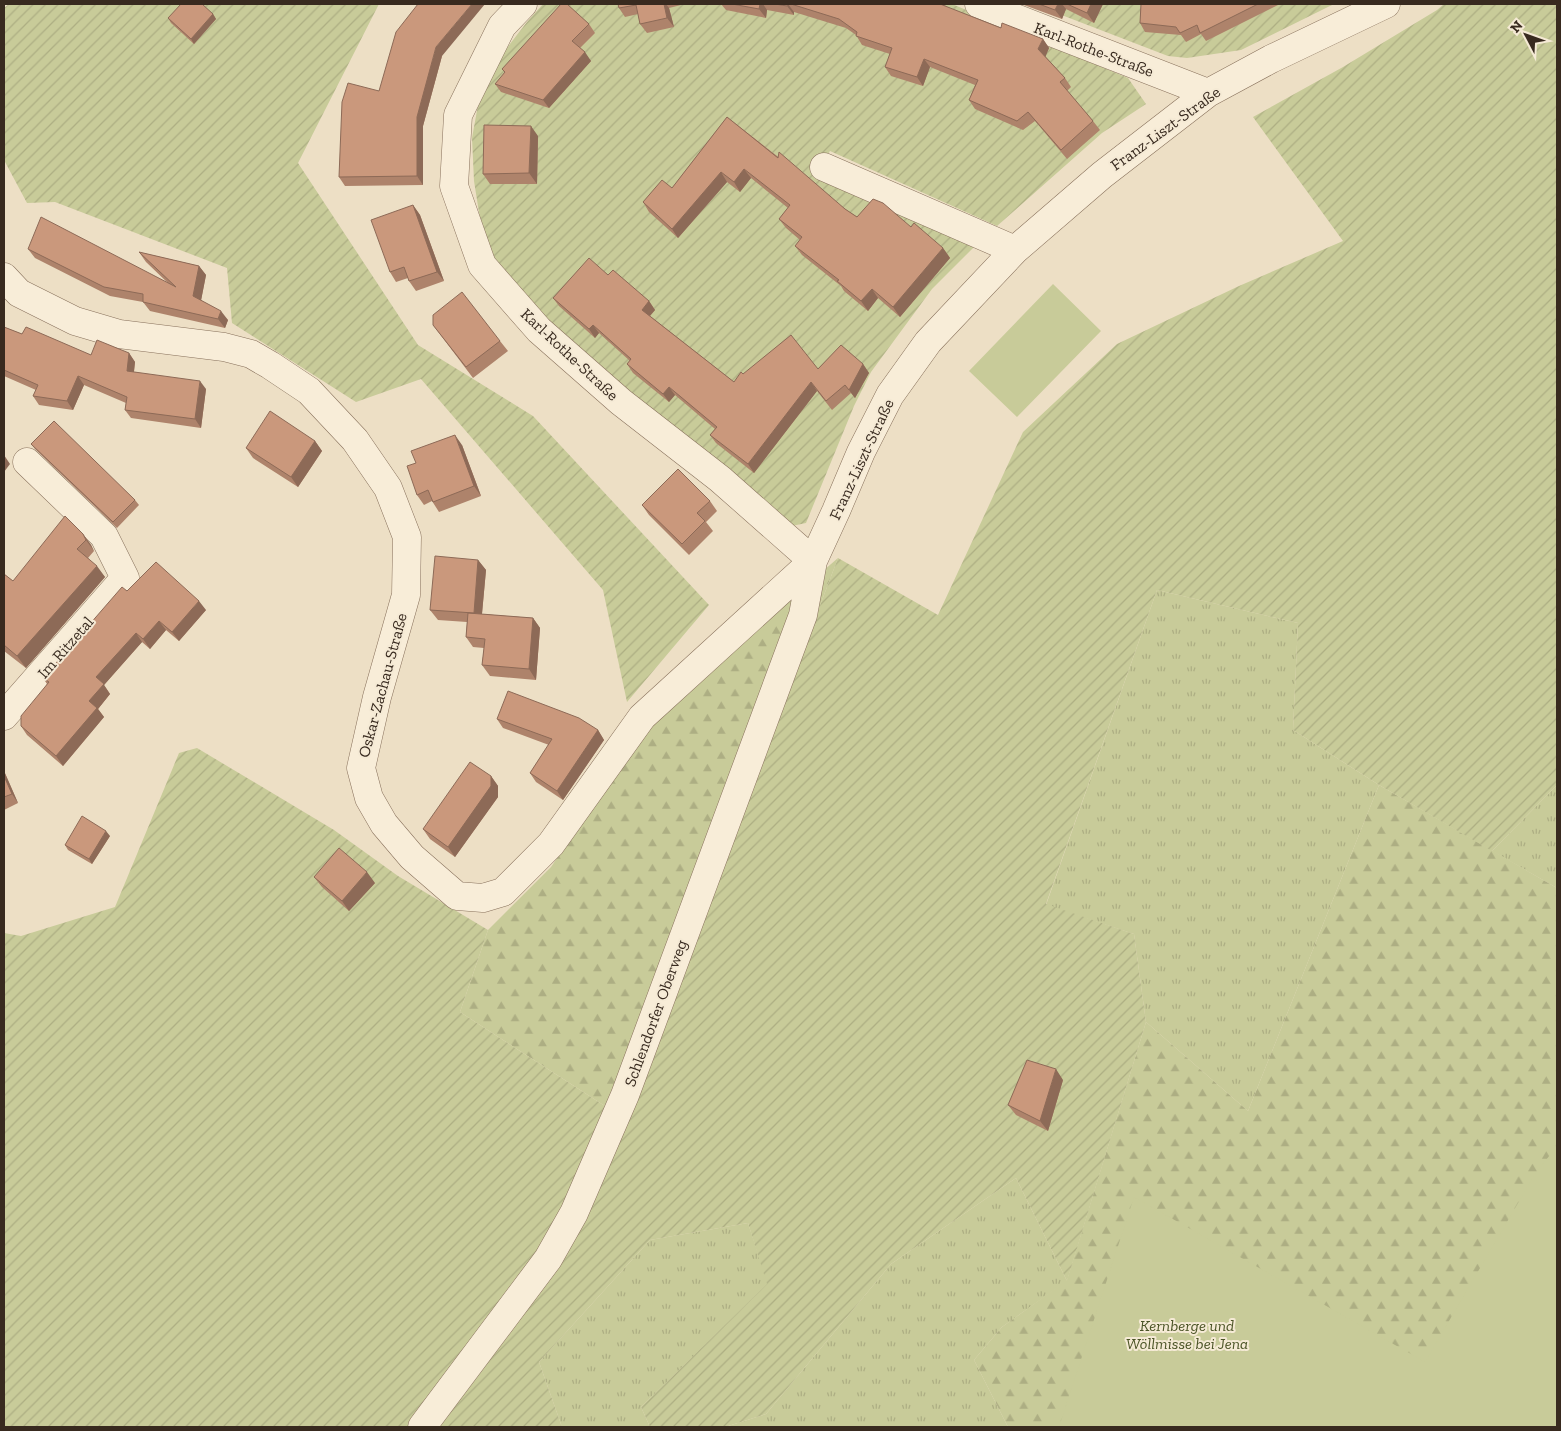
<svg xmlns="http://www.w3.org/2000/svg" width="1561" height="1431" viewBox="0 0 1561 1431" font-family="'Zilla Slab',serif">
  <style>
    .grass { fill: url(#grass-tufts) }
    .forest { fill: url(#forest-firs) }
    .park { fill: #c8cb99 }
    .garden { fill: url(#garden-furrows) }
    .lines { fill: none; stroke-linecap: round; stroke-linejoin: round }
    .minor-casing { stroke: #88715c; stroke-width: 29 }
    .minor { stroke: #f8edd8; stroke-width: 28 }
    .wall { fill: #ae836b }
    .shaded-wall { fill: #8d6a57 }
    .building { fill: #ca987c; stroke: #8d6a57 }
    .labels { text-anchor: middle; stroke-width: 4; stroke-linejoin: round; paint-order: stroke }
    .street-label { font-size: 16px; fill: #382a1f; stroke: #f5ead5 }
    .park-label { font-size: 16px; font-style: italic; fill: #4b5426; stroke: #f5ead5 }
  </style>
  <defs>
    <pattern id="grass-tufts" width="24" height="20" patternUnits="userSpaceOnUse" patternTransform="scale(1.25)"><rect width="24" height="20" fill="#c8cb99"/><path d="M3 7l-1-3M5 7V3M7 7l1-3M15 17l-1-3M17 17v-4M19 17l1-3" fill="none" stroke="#adae83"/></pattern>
    <pattern id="forest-firs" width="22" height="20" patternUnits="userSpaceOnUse" patternTransform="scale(1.25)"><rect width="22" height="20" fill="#c8cb99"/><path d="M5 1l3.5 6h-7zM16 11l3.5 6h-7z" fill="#adae83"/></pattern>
    <pattern id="garden-furrows" width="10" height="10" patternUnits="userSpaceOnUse" patternTransform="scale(1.25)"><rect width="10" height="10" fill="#c8cb99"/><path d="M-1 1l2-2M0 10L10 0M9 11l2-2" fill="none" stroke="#adae83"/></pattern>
  </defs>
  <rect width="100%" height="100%" fill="#eddfc5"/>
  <!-- grass -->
  <path class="grass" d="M 1157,590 L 1298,623 L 1293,730 L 1379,785 L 1248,1111 L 1146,1022 L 1134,934 L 1046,905 Z
    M 1557,785 L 1557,888 L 1492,851 Z
    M 1016,1178 L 1067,1281 L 1002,1327 L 974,1360 L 1008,1427 L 725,1427 L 766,1414 L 891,1264 Z
    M 748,1223 L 768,1284 L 641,1407 L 650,1427 L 562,1427 L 539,1362 L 650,1240 Z"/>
  <!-- forest -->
  <path class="forest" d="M 838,558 L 625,1119 L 460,1012 L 488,930 L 551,867 L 651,719 Z
    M 1379,785 L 1557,888 L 1557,1427 L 1008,1427 L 974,1360 L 1002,1327 L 1067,1280 L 1146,1022 L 1248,1111 Z"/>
  <!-- park -->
  <path class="park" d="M 1053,284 L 1101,331 L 1017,417 L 969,371 Z
    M 1557,1146 L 1557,1427 L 1059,1427 L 1134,1197 L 1425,1362 L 1535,1174 Z"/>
  <!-- garden -->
  <path class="garden" d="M 9,4 L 379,4 L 298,163 L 418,345 L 533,416 L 709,605 L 627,702 L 603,590 L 421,379 L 356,402 L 232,323 L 227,268 L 55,202 L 27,203 L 4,160 L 4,8 Z
    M 543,4 L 952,4 L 1128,78 L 1146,104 L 1102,133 L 997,226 L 830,151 L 813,176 L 975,246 L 932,289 L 871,372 L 854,406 L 806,523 L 787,527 L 551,326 L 495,259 L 481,225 L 474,181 L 472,138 L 478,105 L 496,62 L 527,22 Z
    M 1033,4 L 1334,4 L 1241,50 L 1187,58 L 1168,56 Z
    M 1444,4 L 1557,4 L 1557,785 L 1492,851 L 1379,785 L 1293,730 L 1298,623 L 1157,590 L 1046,904 L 1134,934 L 1146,1022 L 1067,1281 L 1016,1178 L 891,1264 L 766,1414 L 725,1427 L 650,1427 L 641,1407 L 767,1284 L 748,1223 L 650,1240 L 539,1362 L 562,1427 L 4,1427 L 4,933 L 21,936 L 115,907 L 179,753 L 197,748 L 334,830 L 398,876 L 488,930 L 460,1012 L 625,1119 L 838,558 L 938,615 L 1023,432 L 1117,344 L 1239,286 L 1343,241 L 1253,117 L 1343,67 L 1437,10 Z"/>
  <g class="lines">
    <!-- minor casing -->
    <g class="minor-casing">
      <path id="minor" d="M 523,4 L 502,26 L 458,115 L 454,186 L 482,265 L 539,330 L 621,402 L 720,479 L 813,561
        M 979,4 L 1208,93
        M 824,167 L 1015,250
        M 4,277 L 19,293 L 75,321 L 119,334 L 224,347 L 251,354 L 270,365 L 309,391 L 355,440 L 388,488 L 407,537 L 406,595 L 377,697 L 361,768 L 369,798 L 384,824 L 412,857 L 457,896 L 483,898 L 503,892 L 551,844 L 642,717 L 813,561
        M 4,716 L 125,578 L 104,536 L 27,462
        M 422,1427 L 548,1259 L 574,1213 L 625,1095 L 803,615 L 813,561 L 836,511 L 861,452 L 890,395 L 928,342 L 1015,250 L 1102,175 L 1208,93 L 1271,59 L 1386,4"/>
    </g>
    <!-- minor -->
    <use href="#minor" class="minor"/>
  </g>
  <!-- wall -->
  <path class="wall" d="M 618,4 L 685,4 L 669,8 L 674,27 L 647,33 L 640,24 L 638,14 L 625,17 L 619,8 Z
    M 721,4 L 944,4 L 946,7 L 1001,28 L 1043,39 L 1049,48 L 1045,56 L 1065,78 L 1071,87 L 1067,91 L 1093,121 L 1100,130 L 1067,159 L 1035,121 L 1023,130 L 975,109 L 969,100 L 975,85 L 930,67 L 923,86 L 891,76 L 885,67 L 890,54 L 862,45 L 856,35 L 846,28 L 794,12 L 794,15 L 767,10 L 766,18 L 726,10 Z
    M 1023,4 L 1103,4 L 1094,23 L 1066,9 L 1062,19 L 1024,5 Z
    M 1141,4 L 1280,4 L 1206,41 L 1201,34 L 1186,42 L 1181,35 L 1145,32 L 1140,23 Z
    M 213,14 L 216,19 L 194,44 L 171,23 L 168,18 Z
    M 589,24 L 595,33 L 580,48 L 591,61 L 549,108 L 501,92 L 495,84 L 505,73 L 502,69 Z
    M 442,56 L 423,126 L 423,185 L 345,186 L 339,177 L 379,91 Z
    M 727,117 L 845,209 L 857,217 L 911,227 L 943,248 L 950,258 L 900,317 L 878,298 L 868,311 L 844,291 L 841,286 L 802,255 L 795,246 L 800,240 L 786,228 L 779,219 L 788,208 L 751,178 L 740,192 L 727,182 L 678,238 L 649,212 L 643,202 L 672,188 Z
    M 538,136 L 537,184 L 490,184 L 483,174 Z
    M 413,205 L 420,215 L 444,281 L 416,291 L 409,281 L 408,278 L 396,282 L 390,272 Z
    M 28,249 L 169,284 L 146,262 L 139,252 L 199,266 L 206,275 L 201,300 L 228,320 L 225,328 L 150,311 L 143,302 L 110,296 L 35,258 Z
    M 608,275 L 649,301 L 655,310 L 650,316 L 734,382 L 743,374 L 818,369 L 863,364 L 869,373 L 855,398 L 851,393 L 832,410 L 817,391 L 754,473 L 716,443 L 710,435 L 715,429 L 675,395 L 669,402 L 633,373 L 627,364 L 630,361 L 599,333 L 595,338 L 559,306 L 553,298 Z
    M 433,325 L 500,341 L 508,351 L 473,378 Z
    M 4,327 L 22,334 L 91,355 L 129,353 L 135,362 L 134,372 L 206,389 L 201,428 L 131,418 L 125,410 L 126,403 L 84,385 L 73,410 L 39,405 L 33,396 L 36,390 L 4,376 Z
    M 315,441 L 322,451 L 298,487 L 253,458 L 246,448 Z
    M 31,444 L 135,500 L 139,505 L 117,528 L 35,449 Z
    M 462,445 L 481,496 L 439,512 L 432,501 L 424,505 L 417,495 Z
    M 710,501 L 717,511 L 706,522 L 713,531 L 689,555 L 649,515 L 642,505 Z
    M 83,534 L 91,545 L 94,551 L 88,558 L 105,577 L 26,668 L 4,651 L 4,574 L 13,581 Z
    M 478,560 L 486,570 L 482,614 L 533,618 L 540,628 L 536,680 L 490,676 L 482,665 L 484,648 L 473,647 L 466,637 L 467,622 L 438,620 L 430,610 Z
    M 127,591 L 206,610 L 179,641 L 166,630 L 150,649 L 142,642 L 104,685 L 110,694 L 98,709 L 104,717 L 63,766 L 27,735 L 21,726 L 47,684 L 43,678 Z
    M 497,719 L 598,730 L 604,740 L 563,800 L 536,782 L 530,773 L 549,745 L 503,728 Z
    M 4,771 L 18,803 L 4,810 Z
    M 491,776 L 498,786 L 498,797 L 455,857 L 430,839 L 423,829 Z
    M 110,836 L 92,864 L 68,850 L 65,845 Z
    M 314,877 L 375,883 L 349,911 L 322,887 Z
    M 1063,1080 L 1048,1131 L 1016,1115 L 1008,1105 Z"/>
  <!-- shaded-wall -->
  <path class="shaded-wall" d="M 472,4 L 485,4 L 442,56 L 423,126 L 423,185 L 417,176 L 417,117 L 436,47 Z
    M 664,4 L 666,4 L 669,8 L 674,27 L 667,18 Z
    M 760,4 L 763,4 L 767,10 L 766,18 L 759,9 Z
    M 788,4 L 794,12 L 794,15 L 787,6 Z
    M 1058,4 L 1062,4 L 1066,9 L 1062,19 L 1055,10 Z
    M 1091,4 L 1103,4 L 1094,23 L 1087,13 Z
    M 213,14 L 216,19 L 194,44 L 191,39 Z
    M 1043,39 L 1049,48 L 1045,58 L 1038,49 Z
    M 585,52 L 591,61 L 549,108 L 543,100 Z
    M 924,59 L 930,67 L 923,86 L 917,77 Z
    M 531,126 L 538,136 L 537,184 L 529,173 Z
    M 744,169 L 751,178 L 740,192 L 734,182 Z
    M 721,172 L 727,182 L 678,238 L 672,229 Z
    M 413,205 L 420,215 L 444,281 L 437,272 Z
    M 943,248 L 950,258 L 900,317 L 893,307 Z
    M 199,266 L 206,275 L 200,306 L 193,296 Z
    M 872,289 L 878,298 L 868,311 L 861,301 Z
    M 649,301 L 655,310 L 648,318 L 642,310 Z
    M 221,311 L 228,320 L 225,328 L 218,319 Z
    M 593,325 L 599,333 L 595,338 L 589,329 Z
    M 129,353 L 135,362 L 133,379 L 127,371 Z
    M 863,364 L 869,373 L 855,398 L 849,390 Z
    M 78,376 L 84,385 L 73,410 L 67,401 Z
    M 200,381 L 206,389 L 201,428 L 195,419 Z
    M 811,382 L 817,391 L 754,473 L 748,464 Z
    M 669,387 L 675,395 L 669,402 L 663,394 Z
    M 455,435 L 462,445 L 481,496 L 474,486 Z
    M 315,441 L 322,451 L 298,487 L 291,477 Z
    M 4,455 L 10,464 L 4,472 Z
    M 83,534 L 91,545 L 94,551 L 86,540 Z
    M 478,560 L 486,570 L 481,624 L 474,613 Z
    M 97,566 L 105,577 L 26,668 L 17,656 Z
    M 199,601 L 206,610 L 179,641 L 172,632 Z
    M 533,618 L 540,628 L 536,680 L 529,669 Z
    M 159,621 L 166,630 L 150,649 L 143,639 Z
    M 136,633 L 142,642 L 104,685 L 110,694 L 98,709 L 104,717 L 63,766 L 56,756 L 89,701 L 96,677 Z
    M 598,730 L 604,740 L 563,800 L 557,791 Z
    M 4,771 L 18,803 L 12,794 L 4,776 Z
    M 491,776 L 498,786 L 498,797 L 455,857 L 448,847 Z
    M 106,831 L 110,836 L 92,864 L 89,859 Z
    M 367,872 L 375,883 L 349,911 L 342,901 Z
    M 1056,1069 L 1063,1080 L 1048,1131 L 1040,1121 Z"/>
  <!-- building -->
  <path class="building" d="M 181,4 L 202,4 L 213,14 L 191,39 L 168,18 Z
    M 418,4 L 472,4 L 436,47 L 417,117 L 417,176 L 339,177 L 342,102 L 348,83 L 379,91 L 396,32 Z
    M 561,4 L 567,4 L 589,24 L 572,41 L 585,52 L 543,100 L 495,84 L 505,72 L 502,69 Z
    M 618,4 L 664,4 L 667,18 L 640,24 L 636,5 L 619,8 Z
    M 732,4 L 760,4 L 759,9 Z
    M 775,4 L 788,4 L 787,6 Z
    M 791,4 L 941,4 L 940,4 L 1001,28 L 1002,23 L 1043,39 L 1038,49 L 1065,78 L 1060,82 L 1093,121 L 1061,150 L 1028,112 L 1017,121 L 969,100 L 978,80 L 924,59 L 917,77 L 885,67 L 892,48 L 856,36 L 857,32 L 839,19 Z
    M 1039,4 L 1058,4 L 1055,10 Z
    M 1067,4 L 1091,4 L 1087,13 Z
    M 1141,4 L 1258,4 L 1200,33 L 1197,25 L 1180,33 L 1176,27 L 1140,23 Z
    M 727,117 L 778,158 L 779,152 L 845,209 L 857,217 L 873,199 L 883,203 L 911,227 L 914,223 L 943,248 L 893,307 L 872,289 L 861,301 L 837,281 L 839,280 L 795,246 L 802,237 L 779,219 L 790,205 L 744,169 L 734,182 L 721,172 L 672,229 L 643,202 L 662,180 L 672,188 Z
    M 484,125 L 531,126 L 529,173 L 483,174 Z
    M 413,205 L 437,272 L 409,281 L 404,267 L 390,272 L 371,220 Z
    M 41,217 L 176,287 L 139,252 L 199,266 L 193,296 L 221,311 L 218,319 L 143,302 L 143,294 L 104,287 L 28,249 Z
    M 589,258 L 608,275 L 613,270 L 649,301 L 642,310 L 734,382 L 741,372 L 743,374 L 791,335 L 818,369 L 841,345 L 863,364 L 849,390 L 845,385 L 826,401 L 811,382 L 748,464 L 710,435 L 717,427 L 669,387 L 663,394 L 627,364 L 631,359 L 593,325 L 589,329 L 553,298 Z
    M 462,292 L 500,341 L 466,367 L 433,325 L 433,315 Z
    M 4,327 L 22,334 L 26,327 L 91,355 L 97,340 L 129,353 L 127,371 L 200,381 L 195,419 L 125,410 L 127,397 L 78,376 L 67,401 L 33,396 L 38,385 L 4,370 Z
    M 270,411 L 315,441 L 291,477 L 246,448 Z
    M 54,421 L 135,500 L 113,522 L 31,444 Z
    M 455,435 L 474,486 L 433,502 L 428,490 L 417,495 L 407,466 L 416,463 L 411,451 Z
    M 678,469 L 710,501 L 697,513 L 705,521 L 682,544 L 642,505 Z
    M 65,516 L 83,534 L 86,540 L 77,549 L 97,566 L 17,656 L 4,645 L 4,574 L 13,581 Z
    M 435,556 L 478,560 L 474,613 L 430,610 Z
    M 156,562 L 199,601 L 172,632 L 159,621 L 143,639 L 136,633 L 96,677 L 104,684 L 89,701 L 97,708 L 56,756 L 21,726 L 21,716 L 49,682 L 43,678 L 122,587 L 127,591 Z
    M 468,613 L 533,618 L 529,669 L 482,665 L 485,639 L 466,637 Z
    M 508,691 L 579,718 L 598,730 L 557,791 L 530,773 L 552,739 L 497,719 Z
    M 470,762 L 491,776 L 491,786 L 448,847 L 423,829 Z
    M 4,776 L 12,794 L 4,797 Z
    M 82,816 L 106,831 L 89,859 L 65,845 Z
    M 339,848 L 367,872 L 342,901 L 314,877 Z
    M 1027,1060 L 1056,1069 L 1040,1121 L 1008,1105 Z"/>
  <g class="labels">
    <!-- street labels -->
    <g class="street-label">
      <text transform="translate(1094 49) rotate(21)" y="6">Karl-Rothe-Straße</text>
      <text transform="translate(1165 128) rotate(-36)" y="6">Franz-Liszt-Straße</text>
      <text transform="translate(570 354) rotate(43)" y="6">Karl-Rothe-Straße</text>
      <text transform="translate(861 459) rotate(-65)" y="6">Franz-Liszt-Straße</text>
      <text transform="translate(65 647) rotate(-49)" y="6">Im Ritzetal</text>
      <text transform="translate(382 685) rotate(-75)" y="6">Oskar-Zachau-Straße</text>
      <text transform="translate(655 1013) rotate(-70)" y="6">Schlendorfer Oberweg</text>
    </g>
    <!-- park labels -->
    <g class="park-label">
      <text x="1187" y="1331">Kernberge und<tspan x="1187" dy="18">Wöllmisse bei Jena</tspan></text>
    </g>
  </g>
  <!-- border -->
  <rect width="1561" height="1431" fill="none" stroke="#382a1f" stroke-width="10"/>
  <!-- north arrow -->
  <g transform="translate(1526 35) rotate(311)" stroke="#f5ead5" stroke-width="4" paint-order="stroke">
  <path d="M0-4L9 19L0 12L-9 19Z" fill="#382a1f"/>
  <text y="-8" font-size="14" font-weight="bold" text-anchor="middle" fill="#382a1f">N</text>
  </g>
</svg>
